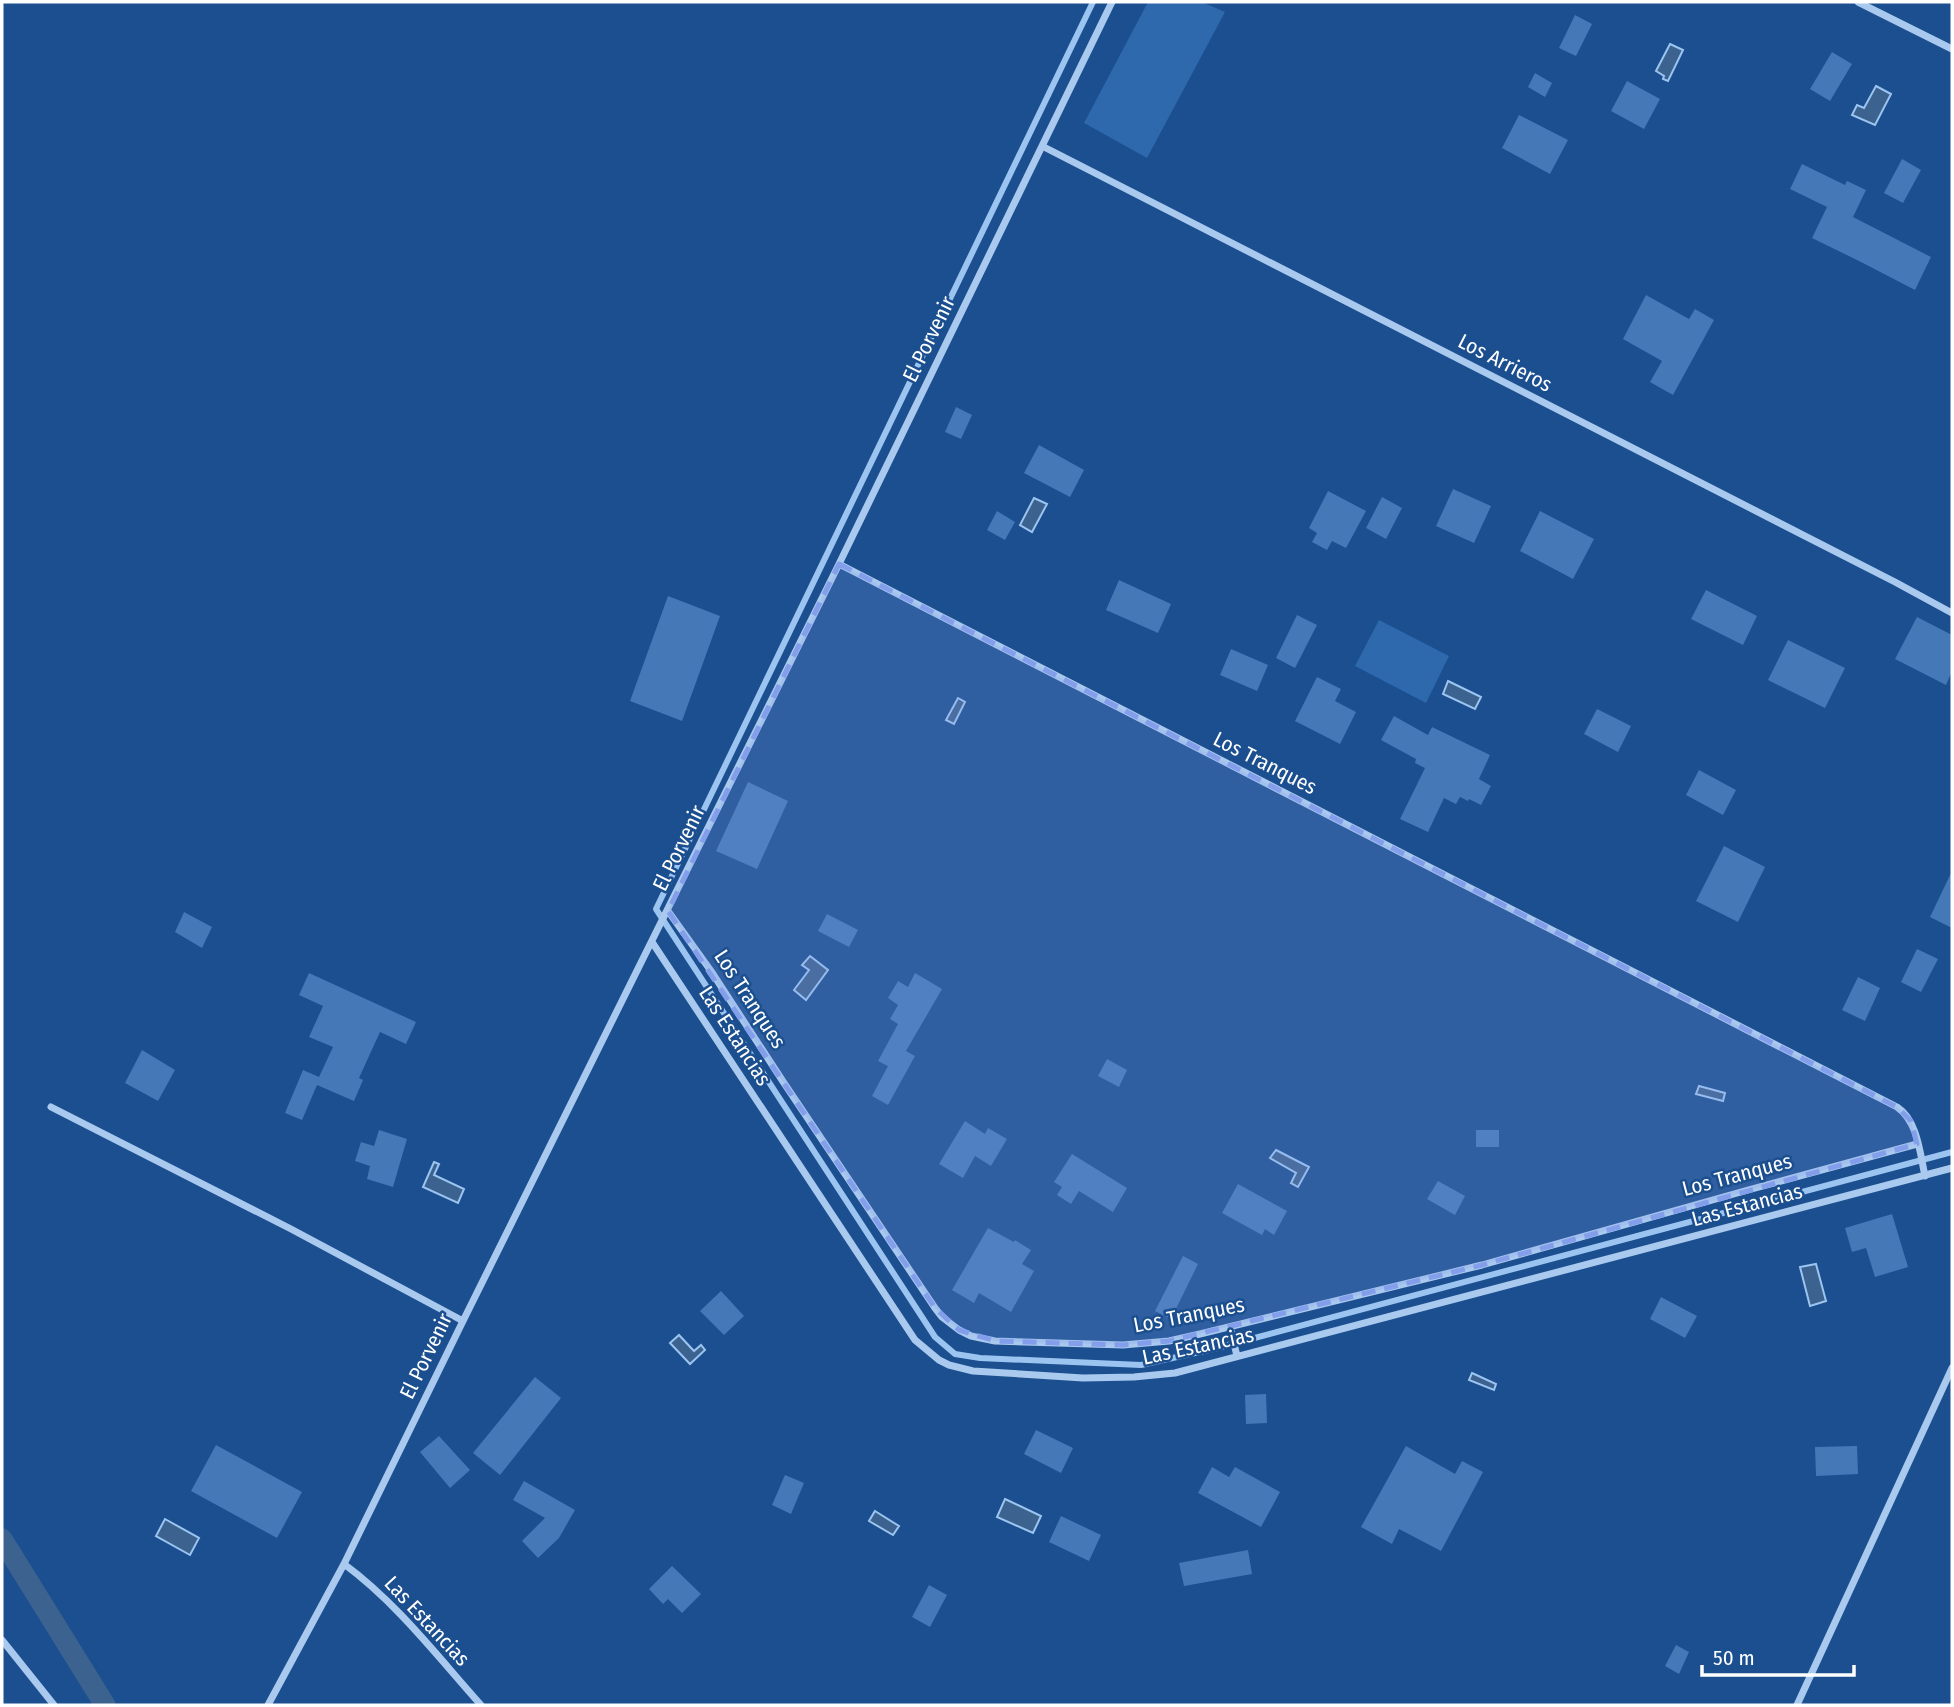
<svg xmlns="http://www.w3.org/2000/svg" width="1954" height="1707" viewBox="0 0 1954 1707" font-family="'Fira Sans Condensed',sans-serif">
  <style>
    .green { fill: #2e69ad }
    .water { fill: #3c6290; stroke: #9cc4f0; stroke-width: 2 }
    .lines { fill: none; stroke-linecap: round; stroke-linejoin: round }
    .stream { stroke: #9cc4f0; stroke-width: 6 }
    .canal { stroke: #3c6290; stroke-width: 21 }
    .building { fill: #4478b7 }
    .street { stroke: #a9c9ee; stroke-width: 7 }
    .marked { fill: #839eea; fill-opacity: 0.2; stroke: #839eea; stroke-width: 5; stroke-dasharray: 14 9; stroke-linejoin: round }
    .labels { text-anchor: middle; stroke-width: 5; stroke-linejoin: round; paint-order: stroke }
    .street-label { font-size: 21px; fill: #fff; stroke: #1b4f8f }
  </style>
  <rect width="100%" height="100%" fill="#1b4f8f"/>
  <!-- green -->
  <path class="green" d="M 1148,2 L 1202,2 L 1225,12 L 1147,158 L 1084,123 Z
    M 1379,620 L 1449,656 L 1426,703 L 1355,666 Z"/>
  <!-- water -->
  <path class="water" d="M 1670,44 L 1683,50 L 1668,81 L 1663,79 L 1664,76 L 1656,71 Z
    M 1876,86 L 1891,94 L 1875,125 L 1852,115 L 1857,105 L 1864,108 Z
    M 1034,498 L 1047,504 L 1032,532 L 1020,525 Z
    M 1448,681 L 1481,697 L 1475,709 L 1443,694 Z
    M 958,698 L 965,702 L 954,724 L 946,720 Z
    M 810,956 L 828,970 L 806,1000 L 794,990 L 809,970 L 802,965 Z
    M 1699,1086 L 1725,1093 L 1723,1101 L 1696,1094 Z
    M 1276,1150 L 1309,1167 L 1298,1187 L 1291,1183 L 1296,1173 L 1270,1158 Z
    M 434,1162 L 439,1164 L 434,1175 L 464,1189 L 458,1203 L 423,1187 Z
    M 1816,1264 L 1826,1301 L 1810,1306 L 1800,1267 Z
    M 679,1335 L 694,1351 L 701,1345 L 705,1350 L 690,1364 L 670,1343 Z
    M 1472,1373 L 1496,1384 L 1494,1390 L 1469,1380 Z
    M 1005,1499 L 1041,1516 L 1033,1533 L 997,1517 Z
    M 875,1511 L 899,1526 L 893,1535 L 869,1521 Z
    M 165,1519 L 199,1538 L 190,1555 L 156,1536 Z"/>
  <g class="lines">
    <!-- stream -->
    <path class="stream" d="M 1093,2 L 656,909 L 935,1337 L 955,1354 L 980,1358 L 1141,1365 L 1213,1349 L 1952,1152"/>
    <!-- canal -->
    <path class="canal" d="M 2,1539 L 105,1705"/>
  </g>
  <!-- building -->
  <path class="building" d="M 1575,15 L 1592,24 L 1576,56 L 1559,48 Z
    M 1832,52 L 1852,64 L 1830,101 L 1810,89 Z
    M 1535,73 L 1552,83 L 1545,97 L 1528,87 Z
    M 1627,81 L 1660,99 L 1644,129 L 1611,111 Z
    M 1519,115 L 1568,140 L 1550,174 L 1502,148 Z
    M 1902,159 L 1921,170 L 1903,203 L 1884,193 Z
    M 1802,164 L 1845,185 L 1847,181 L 1866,190 L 1853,217 L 1931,257 L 1915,290 L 1861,262 L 1812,238 L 1827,207 L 1790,189 Z
    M 1646,295 L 1689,319 L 1695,309 L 1714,320 L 1673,395 L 1650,382 L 1662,361 L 1623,339 Z
    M 956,407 L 972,415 L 961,439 L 945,432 Z
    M 1039,445 L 1084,470 L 1070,497 L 1024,473 Z
    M 1453,489 L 1491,506 L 1474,543 L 1436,526 Z
    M 1328,491 L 1366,511 L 1346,548 L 1332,541 L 1327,550 L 1312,542 L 1317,533 L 1309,528 Z
    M 1382,497 L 1402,508 L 1386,539 L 1366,528 Z
    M 997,511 L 1015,522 L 1005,540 L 987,530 Z
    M 1540,511 L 1594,539 L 1573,579 L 1520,551 Z
    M 1119,580 L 1171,604 L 1158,633 L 1106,610 Z
    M 1706,590 L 1757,616 L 1743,645 L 1691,619 Z
    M 668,596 L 720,616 L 682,721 L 630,701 Z
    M 1297,615 L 1317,625 L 1295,668 L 1276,658 Z
    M 1917,617 L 1952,635 L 1952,671 L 1946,685 L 1895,659 Z
    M 1788,640 L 1845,668 L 1825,708 L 1768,680 Z
    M 1231,649 L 1268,665 L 1257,691 L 1220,675 Z
    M 1317,677 L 1341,689 L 1335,701 L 1356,712 L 1340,744 L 1295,721 Z
    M 1597,709 L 1631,726 L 1618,752 L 1584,734 Z
    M 1394,716 L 1428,735 L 1432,727 L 1490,755 L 1479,779 L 1491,786 L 1481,805 L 1469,799 L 1468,801 L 1460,797 L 1456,804 L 1444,798 L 1428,832 L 1400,819 L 1425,768 L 1415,763 L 1416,759 L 1381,740 Z
    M 1699,770 L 1736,790 L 1723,815 L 1686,795 Z
    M 748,782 L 788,801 L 757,869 L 716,851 Z
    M 1724,846 L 1765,867 L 1738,922 L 1696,901 Z
    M 1952,871 L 1952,928 L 1930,917 Z
    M 184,912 L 212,927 L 202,948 L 175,932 Z
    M 827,914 L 858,930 L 849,947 L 818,931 Z
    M 1917,949 L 1938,959 L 1921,992 L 1901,982 Z
    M 309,973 L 416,1022 L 406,1044 L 380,1032 L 359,1078 L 363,1080 L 354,1101 L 317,1085 L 302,1120 L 285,1113 L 303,1070 L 319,1077 L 333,1047 L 309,1037 L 323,1006 L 299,995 Z
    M 915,973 L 942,989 L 906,1051 L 915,1056 L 888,1105 L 872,1096 L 888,1066 L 878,1061 L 898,1024 L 890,1019 L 898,1005 L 888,998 L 898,981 L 908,987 Z
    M 1858,977 L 1880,988 L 1865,1021 L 1842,1010 Z
    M 142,1050 L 175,1070 L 158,1101 L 125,1083 Z
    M 1107,1059 L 1127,1070 L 1119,1087 L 1098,1076 Z
    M 965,1121 L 985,1134 L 988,1128 L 1007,1139 L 991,1166 L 975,1156 L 963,1178 L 939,1164 Z
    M 379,1130 L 407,1139 L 393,1187 L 367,1179 L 370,1166 L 355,1161 L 361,1142 L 374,1146 Z
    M 1476,1130 L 1499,1130 L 1499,1147 L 1476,1147 Z
    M 1072,1154 L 1127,1188 L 1113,1212 L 1079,1191 L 1071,1204 L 1057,1195 L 1062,1187 L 1054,1182 Z
    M 1438,1181 L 1465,1196 L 1455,1215 L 1427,1199 Z
    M 1238,1184 L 1287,1211 L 1274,1235 L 1265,1229 L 1262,1235 L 1222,1213 Z
    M 1892,1214 L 1908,1267 L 1875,1277 L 1866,1248 L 1852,1252 L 1845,1228 Z
    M 988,1228 L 1014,1242 L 1015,1240 L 1031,1250 L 1022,1264 L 1034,1271 L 1011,1312 L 979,1293 L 974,1303 L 952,1290 Z
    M 1183,1256 L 1198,1264 L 1171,1319 L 1155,1311 Z
    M 721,1291 L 744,1316 L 724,1335 L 700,1311 Z
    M 1661,1297 L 1697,1316 L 1685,1338 L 1650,1319 Z
    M 535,1377 L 561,1398 L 500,1475 L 473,1453 Z
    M 1266,1394 L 1267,1423 L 1246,1424 L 1245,1395 Z
    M 1036,1430 L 1073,1448 L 1061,1473 L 1024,1454 Z
    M 439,1436 L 470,1470 L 450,1488 L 420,1452 Z
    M 216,1445 L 302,1492 L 277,1538 L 191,1491 Z
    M 1406,1446 L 1455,1474 L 1462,1461 L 1483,1472 L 1441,1551 L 1399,1529 L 1392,1544 L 1361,1527 Z
    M 1857,1446 L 1858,1474 L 1816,1476 L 1815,1447 Z
    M 1212,1467 L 1229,1477 L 1235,1467 L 1280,1492 L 1261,1527 L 1198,1493 Z
    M 785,1475 L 804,1483 L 791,1514 L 772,1505 Z
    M 524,1481 L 575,1510 L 559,1538 L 538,1558 L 522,1541 L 545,1518 L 513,1500 Z
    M 1061,1516 L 1101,1535 L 1089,1561 L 1049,1542 Z
    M 1248,1550 L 1252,1574 L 1184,1586 L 1179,1563 Z
    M 672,1566 L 701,1594 L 682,1613 L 668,1599 L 663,1604 L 649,1589 Z
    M 929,1585 L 947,1595 L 930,1627 L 912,1617 Z
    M 1676,1645 L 1689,1652 L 1679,1674 L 1665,1666 Z"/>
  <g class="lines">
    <!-- street -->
    <path class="street" d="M 1858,2 L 1952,49
      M 1042,146 L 1895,582 L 1952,613
      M 839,564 L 1897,1107 C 1918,1121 1920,1154 1925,1176
      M 668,911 L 711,971 L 784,1083 L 935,1308 L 942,1317 L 959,1330 L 971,1336 L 995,1341 L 1123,1345 L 1169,1341 L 1200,1334 L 1482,1265 L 1748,1190 L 1917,1144
      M 652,942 L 915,1340 L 939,1360 L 949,1365 L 973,1371 L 1083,1378 L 1134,1377 L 1175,1373 L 1952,1168
      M 51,1107 L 291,1229 L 463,1321
      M 1230,1327 L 1237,1356
      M 344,1564 C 397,1603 438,1657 481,1705
      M 2,1640 L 54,1705
      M 268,1705 L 344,1564 L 463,1321 L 839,564 L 1112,2
      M 1797,1705 L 1952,1368"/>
  </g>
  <!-- marked area -->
  <path class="marked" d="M 839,564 L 1897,1107 L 1911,1121 L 1917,1144 L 1482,1265 L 1169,1341 L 1123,1345 L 995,1341 L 959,1330 L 935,1308 L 668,911 Z"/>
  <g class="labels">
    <!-- street labels -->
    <g class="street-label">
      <text transform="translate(929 339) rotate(-64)" y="7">El Porvenir</text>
      <text transform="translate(1505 363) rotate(27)" y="7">Los Arrieros</text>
      <text transform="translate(1265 763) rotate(27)" y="7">Los Tranques</text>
      <text transform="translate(679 848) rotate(-64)" y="7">El Porvenir</text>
      <text transform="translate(750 999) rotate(57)" y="7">Los Tranques</text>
      <text transform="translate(735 1036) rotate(57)" y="7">Las Estancias</text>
      <text transform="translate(1737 1175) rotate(-15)" y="7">Los Tranques</text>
      <text transform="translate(1747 1205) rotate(-15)" y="7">Las Estancias</text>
      <text transform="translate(1189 1315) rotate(-11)" y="7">Los Tranques</text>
      <text transform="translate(1198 1346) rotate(-12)" y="7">Las Estancias</text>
      <text transform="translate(426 1356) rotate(-64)" y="7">El Porvenir</text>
      <text transform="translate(427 1621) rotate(47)" y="7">Las Estancias</text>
    </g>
  </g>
  <!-- border -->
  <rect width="1954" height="1707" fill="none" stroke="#ffffff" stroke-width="7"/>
  <!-- scale -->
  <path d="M1702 1665v10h152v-10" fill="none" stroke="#ffffff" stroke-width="3.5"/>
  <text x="1713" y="1665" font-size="21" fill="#ffffff" stroke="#1b4f8f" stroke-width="5" paint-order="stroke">50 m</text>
</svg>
